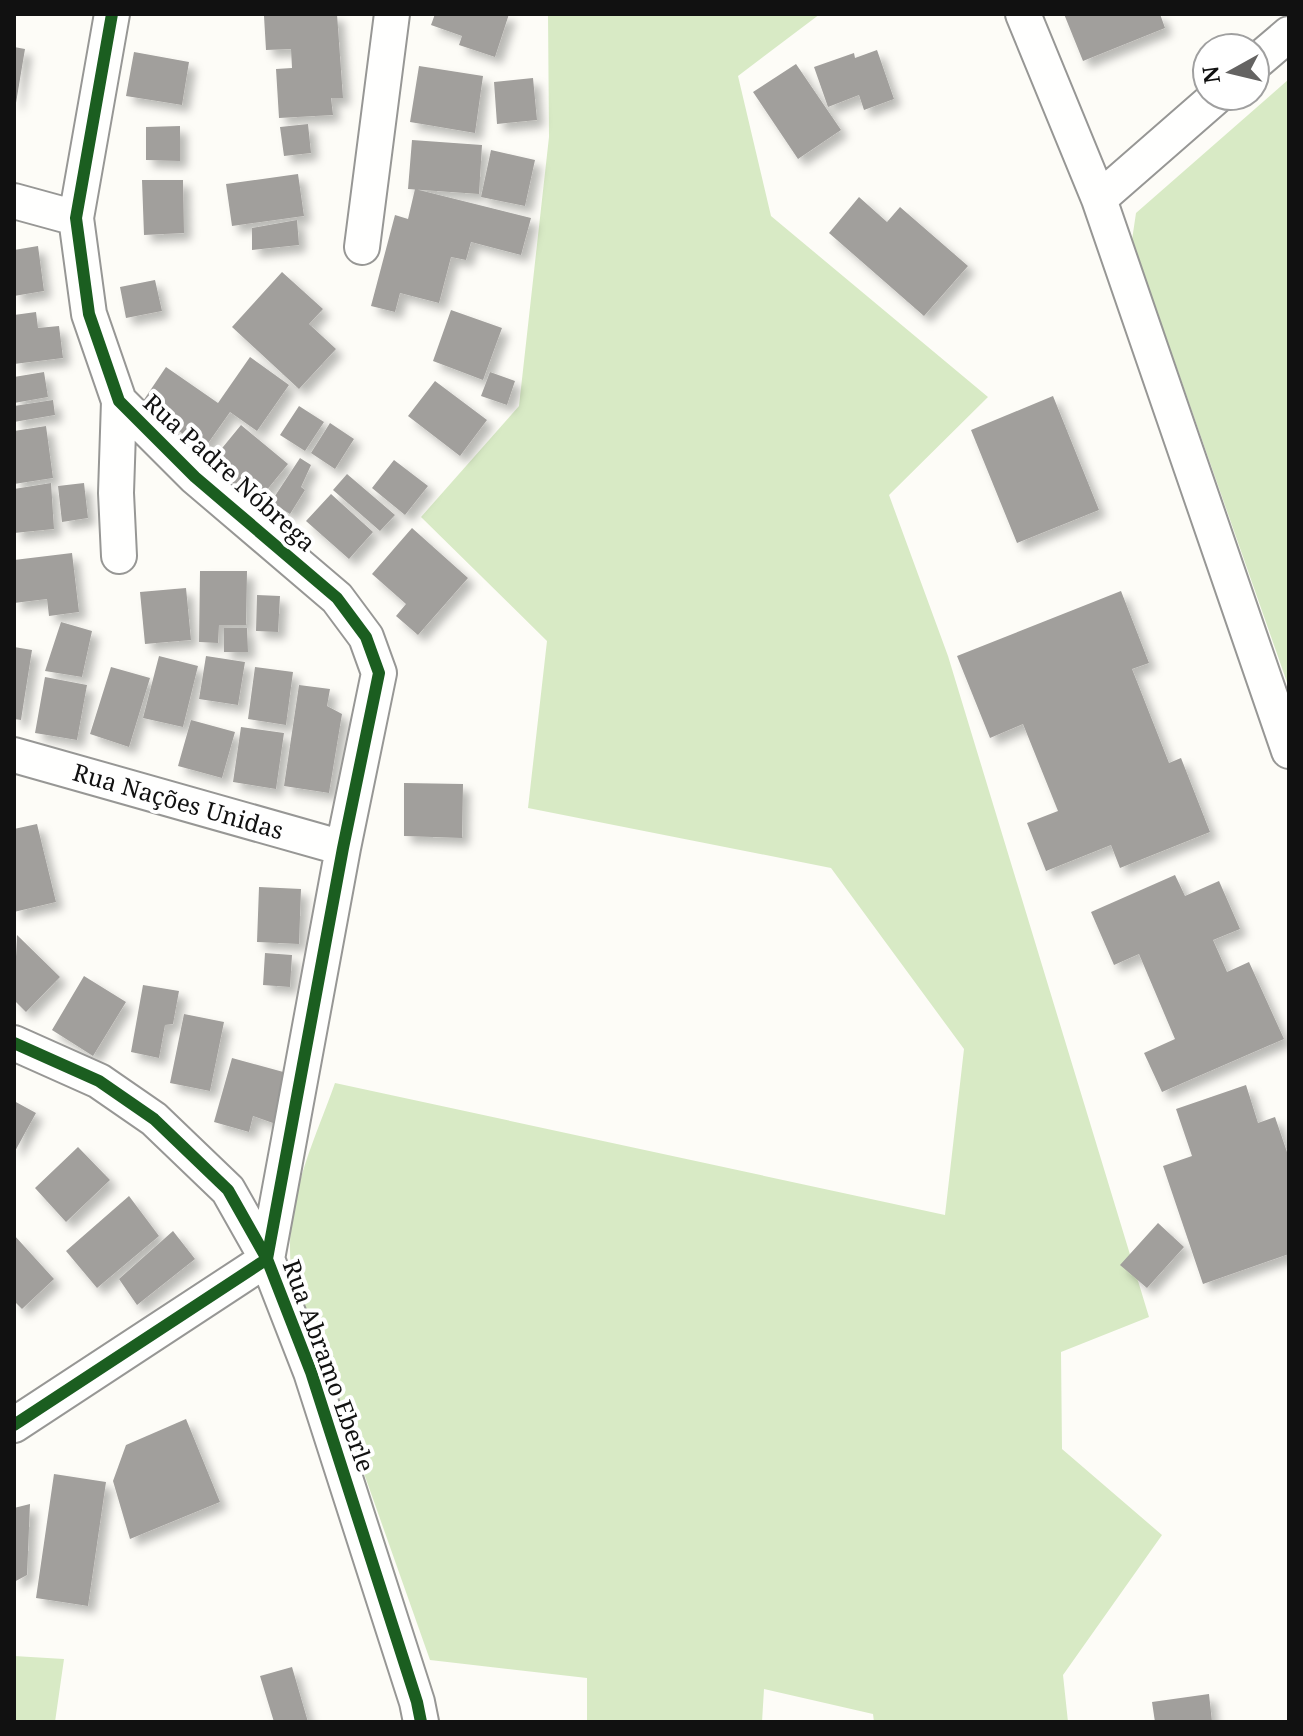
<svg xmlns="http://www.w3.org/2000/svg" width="1303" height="1736" viewBox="0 0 1303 1736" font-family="'Noto Serif',serif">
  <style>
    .forest { fill: #d8eac5 }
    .building { fill: #a19f9c; filter: url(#shadow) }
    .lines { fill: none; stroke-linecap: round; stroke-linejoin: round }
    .minor-casing { stroke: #979795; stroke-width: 38 }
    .minor { stroke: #fffffe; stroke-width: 34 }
    .cycleway-casing { stroke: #fff; stroke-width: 17 }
    .cycleway { stroke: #1b5e20; stroke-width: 12 }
    .labels { text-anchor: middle; stroke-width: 8; stroke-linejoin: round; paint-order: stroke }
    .street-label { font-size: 24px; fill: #111; stroke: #fff }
  </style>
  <defs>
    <filter id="shadow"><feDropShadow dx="7" dy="7" stdDeviation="4" flood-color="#0004"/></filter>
  </defs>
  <rect width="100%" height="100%" fill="#fdfcf7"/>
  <!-- forest -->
  <path class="forest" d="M 548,14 L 820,14 L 738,76 L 771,216 L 988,397 L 889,495 L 948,656 L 1149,1317 L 1061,1352 L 1062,1449 L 1162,1535 L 1063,1675 L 1068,1722 L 874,1722 L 873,1714 L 764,1689 L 762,1722 L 587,1722 L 587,1678 L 430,1660 L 291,1267 C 284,1202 314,1142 335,1083 L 945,1215 L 964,1049 L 831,868 L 528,808 L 547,641 L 421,517 L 519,406 L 549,137 Z
    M 1289,79 L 1289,688 L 1132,240 L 1136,213 Z
    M 14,1656 L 64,1659 L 55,1722 L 14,1722 Z"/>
  <!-- building -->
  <path class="building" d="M 337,14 L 343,98 L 331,98 L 333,115 L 279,118 L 276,69 L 292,68 L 291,49 L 266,50 L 264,16 Z
    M 435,14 L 509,14 L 495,57 L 459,45 L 462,36 L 431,25 Z
    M 1064,14 L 1160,14 L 1165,28 L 1083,61 Z
    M 14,47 L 25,49 L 16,103 L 14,103 Z
    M 877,50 L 894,99 L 864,110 L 859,95 L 828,107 L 814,67 L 854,53 L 855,58 Z
    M 134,52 L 189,62 L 182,105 L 126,96 Z
    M 796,64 L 841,130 L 798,159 L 753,92 Z
    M 419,66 L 483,76 L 475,133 L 410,122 Z
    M 533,78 L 537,120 L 497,124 L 494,82 Z
    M 308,124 L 311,153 L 284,156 L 280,127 Z
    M 180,126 L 180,161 L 146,160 L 146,127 Z
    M 412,140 L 482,145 L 479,194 L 408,189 Z
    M 491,150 L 535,160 L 525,206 L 481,197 Z
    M 298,174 L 304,216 L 232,226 L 226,184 Z
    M 142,180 L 183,180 L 184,233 L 144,235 Z
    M 415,189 L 531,218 L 521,255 L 471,242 L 466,260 L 451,257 L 439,303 L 400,293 L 395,312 L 371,306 L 395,215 L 408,219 Z
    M 859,197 L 887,222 L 900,207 L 968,266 L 924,316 L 829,233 Z
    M 297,220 L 299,245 L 252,250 L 252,228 Z
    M 38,246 L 44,291 L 14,296 L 14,250 Z
    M 282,272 L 323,309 L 309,324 L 336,349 L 299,389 L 232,327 Z
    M 155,280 L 162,311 L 126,318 L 120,287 Z
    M 451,310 L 502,328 L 483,380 L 433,361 Z
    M 36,312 L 38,328 L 59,326 L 63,358 L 14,364 L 14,315 Z
    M 250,357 L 289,385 L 257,431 L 230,412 L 204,449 L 141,404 L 166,367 L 218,403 Z
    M 44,372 L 48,397 L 14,403 L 14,377 Z
    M 490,372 L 515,381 L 507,405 L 481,396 Z
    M 435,381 L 487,420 L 460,456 L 408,416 Z
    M 1053,396 L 1099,510 L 1017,543 L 971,430 Z
    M 53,400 L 55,415 L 14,422 L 14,406 Z
    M 299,406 L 324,422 L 305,451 L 280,435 Z
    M 330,423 L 354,439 L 335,469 L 311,453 Z
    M 241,425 L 288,464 L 257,502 L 209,464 Z
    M 46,426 L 53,478 L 14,484 L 14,431 Z
    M 300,458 L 311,465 L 301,487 L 305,490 L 290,514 L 271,502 Z
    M 394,460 L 428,486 L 405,515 L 372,488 Z
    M 347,474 L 395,515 L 380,531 L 333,490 Z
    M 51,483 L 54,529 L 14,533 L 14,489 Z
    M 84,483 L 88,518 L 62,522 L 58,486 Z
    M 331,494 L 373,532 L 349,559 L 306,521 Z
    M 412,528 L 468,578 L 418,635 L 396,616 L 406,604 L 372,574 Z
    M 72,553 L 79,612 L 49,616 L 47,599 L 14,603 L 14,560 Z
    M 200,571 L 247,571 L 246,625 L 219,625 L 218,643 L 199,642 Z
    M 186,588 L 191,640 L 145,644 L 140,592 Z
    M 1121,591 L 1149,663 L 1132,669 L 1169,763 L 1181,758 L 1210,832 L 1120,868 L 1111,845 L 1046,871 L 1027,823 L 1058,811 L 1023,724 L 990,738 L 957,656 Z
    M 257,595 L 280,596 L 278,632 L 256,631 Z
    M 61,622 L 92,631 L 82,677 L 45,671 Z
    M 224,628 L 247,628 L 248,652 L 224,652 Z
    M 14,647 L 32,650 L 21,720 L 14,719 Z
    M 159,656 L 198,666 L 183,727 L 143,718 Z
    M 206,656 L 245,662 L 238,705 L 199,699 Z
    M 111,667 L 150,678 L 129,747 L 90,734 Z
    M 255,667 L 293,672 L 286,725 L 248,719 Z
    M 45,677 L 87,685 L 77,740 L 35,733 Z
    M 299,685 L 330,689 L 327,706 L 342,714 L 329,793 L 284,786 Z
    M 191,720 L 235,732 L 222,778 L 178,766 Z
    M 241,727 L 284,733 L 276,789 L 233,782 Z
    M 404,783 L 463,784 L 462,838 L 404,836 Z
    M 37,824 L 56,902 L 14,912 L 14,829 Z
    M 1175,875 L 1185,896 L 1219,881 L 1240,929 L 1213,940 L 1227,972 L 1249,962 L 1284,1039 L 1162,1092 L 1144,1053 L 1175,1039 L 1139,954 L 1114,965 L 1091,912 Z
    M 259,887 L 301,889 L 299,944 L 257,942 Z
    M 17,935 L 60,977 L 26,1012 L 14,1000 Z
    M 265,953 L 292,955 L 290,987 L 263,985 Z
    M 84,976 L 126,1002 L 93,1056 L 52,1030 Z
    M 143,985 L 179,991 L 173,1024 L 165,1025 L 159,1058 L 131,1052 Z
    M 184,1014 L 224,1022 L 210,1091 L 170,1083 Z
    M 232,1058 L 287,1073 L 273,1123 L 253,1116 L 249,1132 L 214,1122 Z
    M 1246,1085 L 1258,1123 L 1275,1117 L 1289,1158 L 1289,1254 L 1203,1284 L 1163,1166 L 1192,1156 L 1176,1109 Z
    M 14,1101 L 36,1113 L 14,1153 Z
    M 78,1147 L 110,1180 L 66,1222 L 35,1188 Z
    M 129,1196 L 159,1236 L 97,1288 L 66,1251 Z
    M 1158,1223 L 1184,1247 L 1147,1288 L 1120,1265 Z
    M 173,1231 L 195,1259 L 137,1305 L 119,1279 Z
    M 14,1235 L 54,1279 L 22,1309 L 14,1301 Z
    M 186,1419 L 220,1502 L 130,1539 L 113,1481 L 126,1445 Z
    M 54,1474 L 106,1482 L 88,1606 L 36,1598 Z
    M 30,1504 L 27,1575 L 14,1582 L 14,1508 Z
    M 292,1667 L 308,1722 L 274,1722 L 260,1676 Z
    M 1209,1694 L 1212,1722 L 1155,1722 L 1152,1702 Z"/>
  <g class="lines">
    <!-- minor casing -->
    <g class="minor-casing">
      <path id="minor" d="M 1023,14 L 1099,199 L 1289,751
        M 1255,63 L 1289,34
        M 1099,199 L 1217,96
        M 14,201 L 76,218
        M 362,247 L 392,14
        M 119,401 L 116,493 L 119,556
        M 14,755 L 343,848
        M 14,1043 L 99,1081 L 154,1119 L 228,1190 L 267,1259 L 311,1372 L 417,1702 L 421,1722
        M 14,1425 L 267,1259 L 343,848 L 379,673 L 366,637 L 337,598 L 195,477 L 119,401 L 89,314 L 76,218 L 112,14"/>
    </g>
    <!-- minor -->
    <use href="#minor" class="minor"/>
    <!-- cycleway casing -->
    <g class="cycleway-casing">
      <path id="cycleway" d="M 14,1043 L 99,1081 L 154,1119 L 228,1190 L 267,1259 L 311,1372 L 417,1702 L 421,1722
        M 14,1425 L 267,1259 L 343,848 L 379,673 L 366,637 L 337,598 L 195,477 L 119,401 L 89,314 L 76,218 L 112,14"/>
    </g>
    <!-- cycleway -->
    <use href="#cycleway" class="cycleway"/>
  </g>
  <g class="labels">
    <!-- street labels -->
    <g class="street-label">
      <text transform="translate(229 473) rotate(42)" y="8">Rua Padre Nóbrega</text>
      <text transform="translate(178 802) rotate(16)" y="8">Rua Nações Unidas</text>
      <text transform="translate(328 1366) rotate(70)" y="8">Rua Abramo Eberle</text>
    </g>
  </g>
  <!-- border -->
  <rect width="1303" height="1736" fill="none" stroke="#111111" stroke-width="32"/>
  <!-- north arrow -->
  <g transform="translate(1231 72) rotate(262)"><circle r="38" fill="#ffffff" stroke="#a0a0a0" stroke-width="2"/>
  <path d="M0-6L14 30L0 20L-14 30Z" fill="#646362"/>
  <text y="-12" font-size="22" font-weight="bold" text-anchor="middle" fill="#111111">N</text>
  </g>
</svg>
